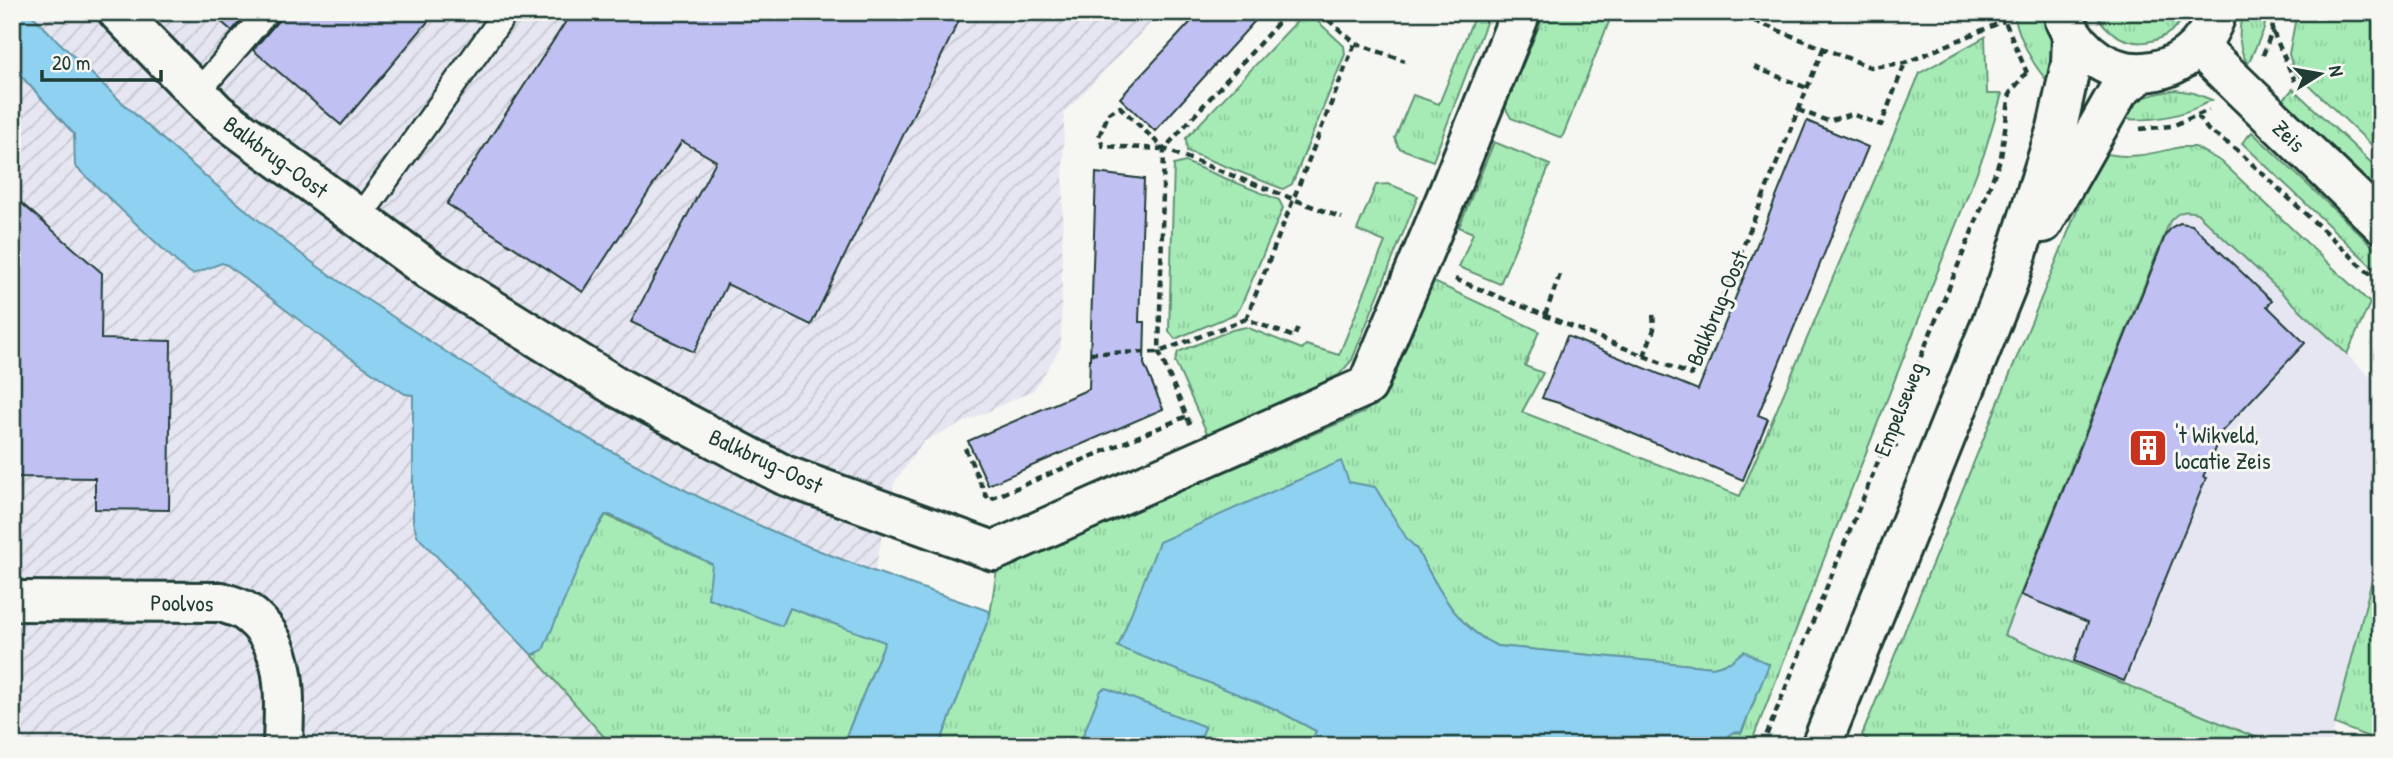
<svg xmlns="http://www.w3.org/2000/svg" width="2393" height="758" viewBox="0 0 2393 758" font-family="'Patrick Hand',sans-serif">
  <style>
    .built { fill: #e6e6f2 }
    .industrial { fill: url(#industrial-furrows) }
    .grass { fill: url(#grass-tufts); stroke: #629475; stroke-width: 2 }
    .water { fill: #8fd1f0; stroke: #6296a5; stroke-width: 2 }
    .building { fill: #c1c0f3; stroke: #1f3d34; stroke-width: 2 }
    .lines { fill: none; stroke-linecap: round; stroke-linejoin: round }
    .lane-casing { stroke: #1f3d34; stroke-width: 28 }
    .street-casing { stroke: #1f3d34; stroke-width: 44 }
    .secondary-casing { stroke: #1f3d34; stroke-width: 44 }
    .path { stroke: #1f3d34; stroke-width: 4.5; stroke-dasharray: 7 5; stroke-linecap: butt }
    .lane { stroke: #f6f6f2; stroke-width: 23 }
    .street { stroke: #f6f6f2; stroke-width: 38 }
    .secondary { stroke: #f6f6f2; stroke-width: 38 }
    .labels { text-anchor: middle; stroke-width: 6; stroke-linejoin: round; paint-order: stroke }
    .street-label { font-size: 23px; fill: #1f3d34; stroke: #f6f6f2 }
    .poi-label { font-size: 23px; fill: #1f3d34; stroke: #f6f6f2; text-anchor: start }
  </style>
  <defs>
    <pattern id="industrial-furrows" width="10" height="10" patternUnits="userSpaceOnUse" patternTransform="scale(1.75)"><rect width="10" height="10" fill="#e6e6f2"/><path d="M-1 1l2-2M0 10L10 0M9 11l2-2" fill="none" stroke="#c5c6d0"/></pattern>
    <pattern id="grass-tufts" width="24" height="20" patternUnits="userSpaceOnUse" patternTransform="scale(1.75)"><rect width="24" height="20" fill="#a6ebb6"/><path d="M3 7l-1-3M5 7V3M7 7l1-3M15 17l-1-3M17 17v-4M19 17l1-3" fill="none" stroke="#8eca9d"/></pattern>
  </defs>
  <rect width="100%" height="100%" fill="#f6f6f2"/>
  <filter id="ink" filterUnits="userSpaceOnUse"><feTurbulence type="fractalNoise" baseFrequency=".0143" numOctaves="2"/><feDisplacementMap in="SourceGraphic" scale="14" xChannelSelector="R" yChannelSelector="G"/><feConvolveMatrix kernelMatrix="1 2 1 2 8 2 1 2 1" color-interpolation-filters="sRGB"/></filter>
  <g filter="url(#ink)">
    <!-- built -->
    <path class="built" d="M 2186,210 L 2197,213 L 2381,387 L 2381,545 L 2330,746 L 2277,746 L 2004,635 L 2170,221 L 2176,214 Z"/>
    <!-- industrial -->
    <path class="industrial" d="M 12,12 L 1161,12 L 1064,113 L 1061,347 L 1034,390 L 924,441 L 894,483 L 866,610 L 1089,746 L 12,746 Z"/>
    <!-- grass -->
    <path class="grass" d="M 1476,12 L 1490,12 L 1433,161 L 1399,148 L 1395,138 L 1413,95 L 1439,104 Z
      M 1545,12 L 1613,12 L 1562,138 L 1511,118 L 1505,107 Z
      M 2013,12 L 2041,12 L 2053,47 L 2053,87 C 2032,66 2021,42 2013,12 Z
      M 2095,12 L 2187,12 C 2165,52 2117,53 2095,12 Z
      M 2242,12 L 2267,12 L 2264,29 L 2248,64 C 2237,48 2239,31 2242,12 Z
      M 2297,12 L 2381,12 L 2381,154 L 2294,71 L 2289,54 Z
      M 1302,16 L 1312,16 L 1344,46 L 1345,54 L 1292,184 L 1283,189 L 1187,151 L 1186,138 Z
      M 1985,37 L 1987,94 L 2002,94 L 1984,154 L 1750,746 L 1723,746 L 1730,733 L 1742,732 L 1769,664 L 1730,662 L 1713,667 L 1497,646 C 1455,627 1438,587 1416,548 L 1407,539 L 1118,646 L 1273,708 L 1316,731 L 1310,746 L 1198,746 L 1205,727 L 1106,688 L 1101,691 L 1079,746 L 939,746 L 990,615 L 997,569 L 1363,413 L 1388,392 L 1430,280 L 1539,331 L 1525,366 L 1543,373 L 1522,412 L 1740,496 L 1920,73 Z
      M 2293,89 L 2381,172 L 2381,193 L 2283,100 Z
      M 2176,90 L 2194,93 L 2212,100 C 2182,117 2154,121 2120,119 C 2132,97 2153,94 2176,90 Z
      M 2252,132 L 2381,254 L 2381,275 L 2242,143 Z
      M 1494,142 L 1550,165 L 1500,284 L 1459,267 L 1473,233 L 1459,227 Z
      M 2181,147 L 2195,147 L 2222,162 L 2370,303 L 2347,354 L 2197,213 C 2184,210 2179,211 2170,221 L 2004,635 L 2277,746 L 1875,746 L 1862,735 L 2101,152 C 2128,161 2154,153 2181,147 Z
      M 1185,162 L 1279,200 L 1283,208 L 1240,308 L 1235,314 L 1175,339 L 1169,331 L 1174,165 Z
      M 1389,184 L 1418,196 L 1352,360 L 1339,375 L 1208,435 L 1175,362 L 1178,352 L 1232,330 L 1246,327 L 1302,349 L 1306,345 L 1339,355 L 1385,242 L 1357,230 L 1376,185 Z
      M 606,515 L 713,564 L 708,598 L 782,625 L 790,608 L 885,642 L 842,746 L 612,746 L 532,655 L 537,654 L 591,538 Z
      M 2381,545 L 2381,734 L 2379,741 L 2335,724 Z"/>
    <!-- water -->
    <path class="water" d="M 12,12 L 29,12 C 114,99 207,181 304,256 C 337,282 374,303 408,327 C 521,402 639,472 763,527 C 836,560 913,585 989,611 L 990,615 L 939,746 L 842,746 L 885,642 L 790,608 L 782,626 L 708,598 L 712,564 L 610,515 L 605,515 L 591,538 L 543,650 L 532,655 L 418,537 L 413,522 L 413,395 L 405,394 L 333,346 L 227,265 L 222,263 L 193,274 L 184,269 L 75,166 L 74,134 L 12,66 Z
      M 1341,461 L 1349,482 L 1375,487 L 1407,539 L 1416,548 C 1438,587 1455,627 1497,646 L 1713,667 L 1730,662 L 1744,651 L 1769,665 L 1741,733 C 1730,729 1728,737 1723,746 L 1310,746 L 1316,731 L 1273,708 L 1118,647 L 1159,542 Z
      M 1106,688 L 1205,727 L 1198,746 L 1079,746 L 1101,690 Z"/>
    <!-- building -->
    <path class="building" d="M 210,12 L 248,12 L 232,31 Z
      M 281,12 L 436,12 L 341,125 L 253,50 L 278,21 Z
      M 572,12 L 963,12 L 811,325 L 727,284 L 694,352 L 631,322 L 716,161 L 682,141 L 583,292 L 447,204 Z
      M 1200,12 L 1263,12 L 1155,131 L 1120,98 Z
      M 1807,121 L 1868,147 L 1758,415 L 1768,419 L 1743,480 L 1562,404 L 1542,398 L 1567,336 L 1698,390 Z
      M 1096,173 L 1144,179 L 1139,322 L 1145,322 L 1144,364 L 1163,409 L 988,485 L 968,441 L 1089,389 Z
      M 12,195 L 102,273 L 101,339 L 171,341 L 169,510 L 95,509 L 95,478 L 12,477 Z
      M 2180,223 L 2192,225 L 2272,301 L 2267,306 L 2305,343 L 2222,431 L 2203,477 L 2206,478 L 2124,681 L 2074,661 L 2088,622 L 2021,595 L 2166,234 L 2172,227 Z"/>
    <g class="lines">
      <!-- lane casing -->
      <g class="lane-casing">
        <path id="lane" d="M 197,93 L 267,12
          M 359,218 L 506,12"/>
      </g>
      <!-- street casing -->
      <g class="street-casing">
        <path id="street" d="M 118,12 L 217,113 L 429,270 L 619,388 L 784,475 L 994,551 L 1367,386 L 1449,191 L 1521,12
          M 2199,47 L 2381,223
          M 12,601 L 221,602 C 229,605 239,607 246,612 C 291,644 284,697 283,746"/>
      </g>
      <!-- secondary casing -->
      <g class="secondary-casing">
        <path id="secondary" d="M 2065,21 C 2098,93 2192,88 2217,12
          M 2043,223 L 2119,90 L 2141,73
          M 1821,746 L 2008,282 L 2057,128 L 2071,64 L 2072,35"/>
      </g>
      <!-- path -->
      <path class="path" d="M 1319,12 L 1355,43 L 1405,61
        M 1732,12 L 1870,67 L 1905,63 L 2004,21
        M 2001,12 L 2027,73
        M 2273,32 L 2295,81
        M 2263,55 L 2272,31 L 2275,12
        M 1754,67 L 1807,88
        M 1798,110 L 1828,121 L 1852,114 L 1881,125 L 1905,63
        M 2198,116 L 2208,130 L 2236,149 L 2381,284
        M 2140,129 L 2172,126 L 2209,110
        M 1164,149 L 1103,146 L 1099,136 L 1109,113 L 1120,107 L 1164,149 L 1342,218
        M 1455,279 L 1691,375 L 1823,49
        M 1545,315 L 1560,274
        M 1246,319 L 1355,43
        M 1090,353 L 1159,352 L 1246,319 L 1294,337 L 1299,325
        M 1644,356 L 1654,329 L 1653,312
        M 1190,424 L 1159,352 L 1164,149 L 1288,12
        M 965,448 L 988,500 L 1187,416
        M 1881,454 L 1898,445
        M 1762,746 L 1979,214 L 2001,157 L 2010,93 L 2026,73"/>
      <!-- lane -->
      <use href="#lane" class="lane"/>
      <!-- street -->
      <use href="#street" class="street"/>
      <!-- secondary -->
      <use href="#secondary" class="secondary"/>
    </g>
  </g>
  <!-- icons -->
  <defs>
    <g id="building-square" transform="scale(2.0125)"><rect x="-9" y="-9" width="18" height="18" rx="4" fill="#c8321e" stroke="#f6f6f2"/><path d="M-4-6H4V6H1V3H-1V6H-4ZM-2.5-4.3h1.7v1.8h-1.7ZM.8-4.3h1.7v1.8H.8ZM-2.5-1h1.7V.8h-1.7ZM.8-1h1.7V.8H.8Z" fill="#fff"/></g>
  </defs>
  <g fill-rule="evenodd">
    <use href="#building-square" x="2148" y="448"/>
  </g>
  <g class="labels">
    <!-- street labels -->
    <g class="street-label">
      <text transform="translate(2289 136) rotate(44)" y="8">Zeis</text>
      <text transform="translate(276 157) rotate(36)" y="8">Balkbrug-Oost</text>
      <text transform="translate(1717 308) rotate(-67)" y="8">Balkbrug-Oost</text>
      <text transform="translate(1899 409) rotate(-68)" y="8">Empelseweg</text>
      <text transform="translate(766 461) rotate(25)" y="8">Balkbrug-Oost</text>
      <text transform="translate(182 603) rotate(1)" y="8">Poolvos</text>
    </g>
    <!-- poi labels -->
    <g class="poi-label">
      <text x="2175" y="443">'t Wikveld,<tspan x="2175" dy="26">locatie Zeis</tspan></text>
    </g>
  </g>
  <!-- margin -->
  <rect width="2393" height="758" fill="none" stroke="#f6f6f2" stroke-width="42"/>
  <rect x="21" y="21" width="2351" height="716" fill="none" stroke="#1f3d34" stroke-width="2.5" filter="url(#ink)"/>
  <!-- north arrow -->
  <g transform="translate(2320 74) rotate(79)" stroke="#f6f6f2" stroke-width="5" paint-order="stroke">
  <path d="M0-5L12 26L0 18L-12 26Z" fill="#1f3d34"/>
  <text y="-10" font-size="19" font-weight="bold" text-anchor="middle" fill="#1f3d34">N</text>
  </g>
  <!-- scale -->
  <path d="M42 70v10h119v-10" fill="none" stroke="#1f3d34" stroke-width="3.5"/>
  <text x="52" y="70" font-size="21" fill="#1f3d34" stroke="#f6f6f2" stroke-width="5" paint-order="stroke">20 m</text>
</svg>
